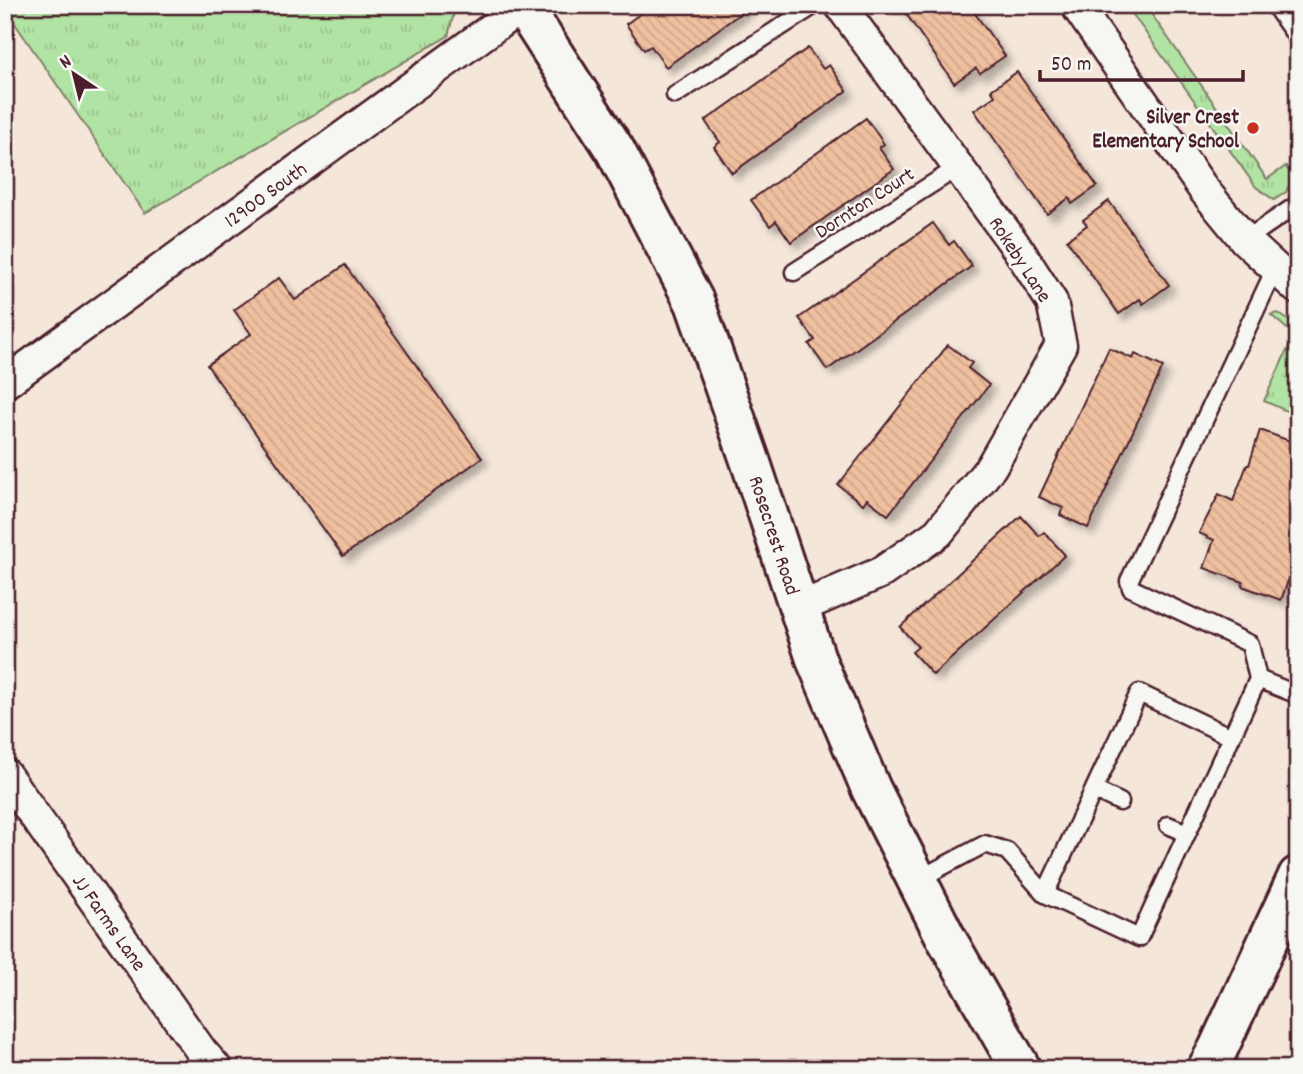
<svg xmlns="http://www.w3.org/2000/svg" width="1303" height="1074" viewBox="0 0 1303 1074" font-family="Dekko,sans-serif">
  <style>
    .grass { fill: url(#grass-tufts); stroke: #7e8168; stroke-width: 2 }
    .building { fill: url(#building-back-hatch); stroke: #4a1f2b; stroke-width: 2; filter: url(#shadow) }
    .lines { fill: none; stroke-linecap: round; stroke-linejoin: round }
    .service-casing { stroke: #4a1f2b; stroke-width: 21 }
    .minor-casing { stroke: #4a1f2b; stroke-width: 35 }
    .secondary-casing { stroke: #4a1f2b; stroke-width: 44 }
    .service { stroke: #f6f6f2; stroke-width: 16 }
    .minor { stroke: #f6f6f2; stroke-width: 30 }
    .secondary { stroke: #f6f6f2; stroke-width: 38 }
    .poi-dot { fill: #c8321e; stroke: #f6f6f2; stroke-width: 2.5 }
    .labels { text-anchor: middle; stroke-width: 5; stroke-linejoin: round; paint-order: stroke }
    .poi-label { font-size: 21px; font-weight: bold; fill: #4a1f2b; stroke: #f6f6f2; text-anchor: end }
    .street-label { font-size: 21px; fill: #4a1f2b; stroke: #f6f6f2 }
  </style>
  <defs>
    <pattern id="grass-tufts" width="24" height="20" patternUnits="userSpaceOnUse" patternTransform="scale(1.75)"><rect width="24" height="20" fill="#b1e3a4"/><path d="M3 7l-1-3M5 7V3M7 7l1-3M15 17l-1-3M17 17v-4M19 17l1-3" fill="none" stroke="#9ac28d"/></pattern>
    <pattern id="building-back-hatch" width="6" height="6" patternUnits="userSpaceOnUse" patternTransform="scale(1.75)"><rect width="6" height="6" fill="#efc09f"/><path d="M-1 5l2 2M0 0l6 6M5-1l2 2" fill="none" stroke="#cea589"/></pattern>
    <filter id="shadow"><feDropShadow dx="6" dy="6" stdDeviation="3.5" flood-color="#0004"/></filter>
  </defs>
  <rect width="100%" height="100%" fill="#f4e6d9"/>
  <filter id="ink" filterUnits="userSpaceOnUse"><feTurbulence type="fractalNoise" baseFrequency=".0143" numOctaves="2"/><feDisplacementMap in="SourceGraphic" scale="14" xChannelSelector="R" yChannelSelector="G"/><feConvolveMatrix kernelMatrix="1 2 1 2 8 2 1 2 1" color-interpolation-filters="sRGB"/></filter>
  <g filter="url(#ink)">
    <!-- grass -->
    <path class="grass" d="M 5,5 L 456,5 L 448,36 L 145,213 L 5,9 Z
      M 1126,5 L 1145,5 L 1267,179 L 1286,166 L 1293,177 L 1286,192 L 1274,200 L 1256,187 Z
      M 1278,313 L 1298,327 L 1298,416 L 1264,401 L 1294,335 L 1271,315 Z"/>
    <!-- building -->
    <path class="building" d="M 652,5 L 752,5 L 666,67 L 651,46 L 644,50 L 626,24 Z
      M 900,5 L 969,5 L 1005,56 L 980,73 L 976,68 L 954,83 Z
      M 808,48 L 823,69 L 829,65 L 847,91 L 732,173 L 714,147 L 720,142 L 705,121 Z
      M 1017,72 L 1097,186 L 1072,204 L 1069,198 L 1047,214 L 974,110 L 995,96 L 991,90 Z
      M 866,118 L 884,144 L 879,148 L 894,169 L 791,242 L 776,221 L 770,226 L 751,200 Z
      M 1109,201 L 1169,285 L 1143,304 L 1140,299 L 1119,314 L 1067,240 L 1087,225 L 1083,220 Z
      M 933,223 L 949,245 L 954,241 L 972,266 L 827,370 L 809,344 L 815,340 L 799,318 Z
      M 345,265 L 482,458 L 343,556 L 207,365 L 251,334 L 234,310 L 279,278 L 295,300 Z
      M 948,345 L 972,363 L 968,368 L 989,385 L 888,515 L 867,499 L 863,504 L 838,485 Z
      M 1109,348 L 1133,359 L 1135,354 L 1163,367 L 1088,528 L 1060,515 L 1063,508 L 1039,497 Z
      M 1260,430 L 1295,443 L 1298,435 L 1298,568 L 1296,572 L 1292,570 L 1281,600 L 1242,586 L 1243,582 L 1204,568 L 1214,540 L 1199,533 L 1219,494 L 1233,501 L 1247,465 L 1249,465 Z
      M 1021,516 L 1039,536 L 1044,532 L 1065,555 L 933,675 L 912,652 L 918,647 L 900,627 Z"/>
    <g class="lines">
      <!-- service casing -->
      <g class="service-casing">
        <path id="service" d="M 1274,5 L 1298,39
          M 675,95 L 815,5
          M 1245,240 L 1298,204
          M 1275,269 L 1129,581 L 1131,588 L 1250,644 L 1258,679 L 1298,695
          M 794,272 L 957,168
          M 1094,790 L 1120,802
          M 1168,825 L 1187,833
          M 917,880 L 985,844 L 1007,851 L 1045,894 L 1139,938 L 1258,679
          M 1045,894 L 1139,693 L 1231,737"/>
      </g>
      <!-- minor casing -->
      <g class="minor-casing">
        <path id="minor" d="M 1076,5 L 1204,190 L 1245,240 L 1298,289
          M 5,383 L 524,5
          M 799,608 L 882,572 L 938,533 L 991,467 L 1061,345 L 1052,302 L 1020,252 L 840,5
          M 5,774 L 202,1052 L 217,1069"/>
      </g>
      <!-- secondary casing -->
      <g class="secondary-casing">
        <path id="secondary" d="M 522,5 L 615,150 L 695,303 L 751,463 L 817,662 L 871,789 L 946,938 L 1021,1069
          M 1207,1069 L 1218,1049 L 1298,876"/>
      </g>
      <!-- service -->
      <use href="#service" class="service"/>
      <!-- minor -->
      <use href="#minor" class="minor"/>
      <!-- secondary -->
      <use href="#secondary" class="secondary"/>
    </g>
  </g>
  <!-- markers -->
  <circle class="poi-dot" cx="1253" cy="128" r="7"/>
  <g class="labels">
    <!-- poi labels -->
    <g class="poi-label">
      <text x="1239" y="123">Silver Crest<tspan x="1239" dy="24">Elementary School</tspan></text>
    </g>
    <!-- street labels -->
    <g class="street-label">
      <text transform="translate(265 194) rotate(-36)" y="7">12900 South</text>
      <text transform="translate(864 202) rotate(-33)" y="7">Dornton Court</text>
      <text transform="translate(1021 259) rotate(57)" y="7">Rokeby Lane</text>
      <text transform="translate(775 535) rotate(72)" y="7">Rosecrest Road</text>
      <text transform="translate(110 922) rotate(55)" y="7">JJ Farms Lane</text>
    </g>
  </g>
  <!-- margin -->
  <rect width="1303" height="1074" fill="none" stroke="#f6f6f2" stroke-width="28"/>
  <rect x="14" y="14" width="1275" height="1046" fill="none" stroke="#4a1f2b" stroke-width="2.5" filter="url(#ink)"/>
  <!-- north arrow -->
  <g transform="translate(74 74) rotate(325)" stroke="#f6f6f2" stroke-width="5" paint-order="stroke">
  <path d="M0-5L12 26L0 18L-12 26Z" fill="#4a1f2b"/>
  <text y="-10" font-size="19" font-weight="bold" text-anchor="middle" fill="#4a1f2b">N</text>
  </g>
  <!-- scale -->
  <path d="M1040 70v10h203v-10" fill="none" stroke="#4a1f2b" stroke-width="3.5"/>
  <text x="1051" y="70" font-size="21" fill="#4a1f2b" stroke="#f6f6f2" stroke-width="5" paint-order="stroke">50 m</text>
</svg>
